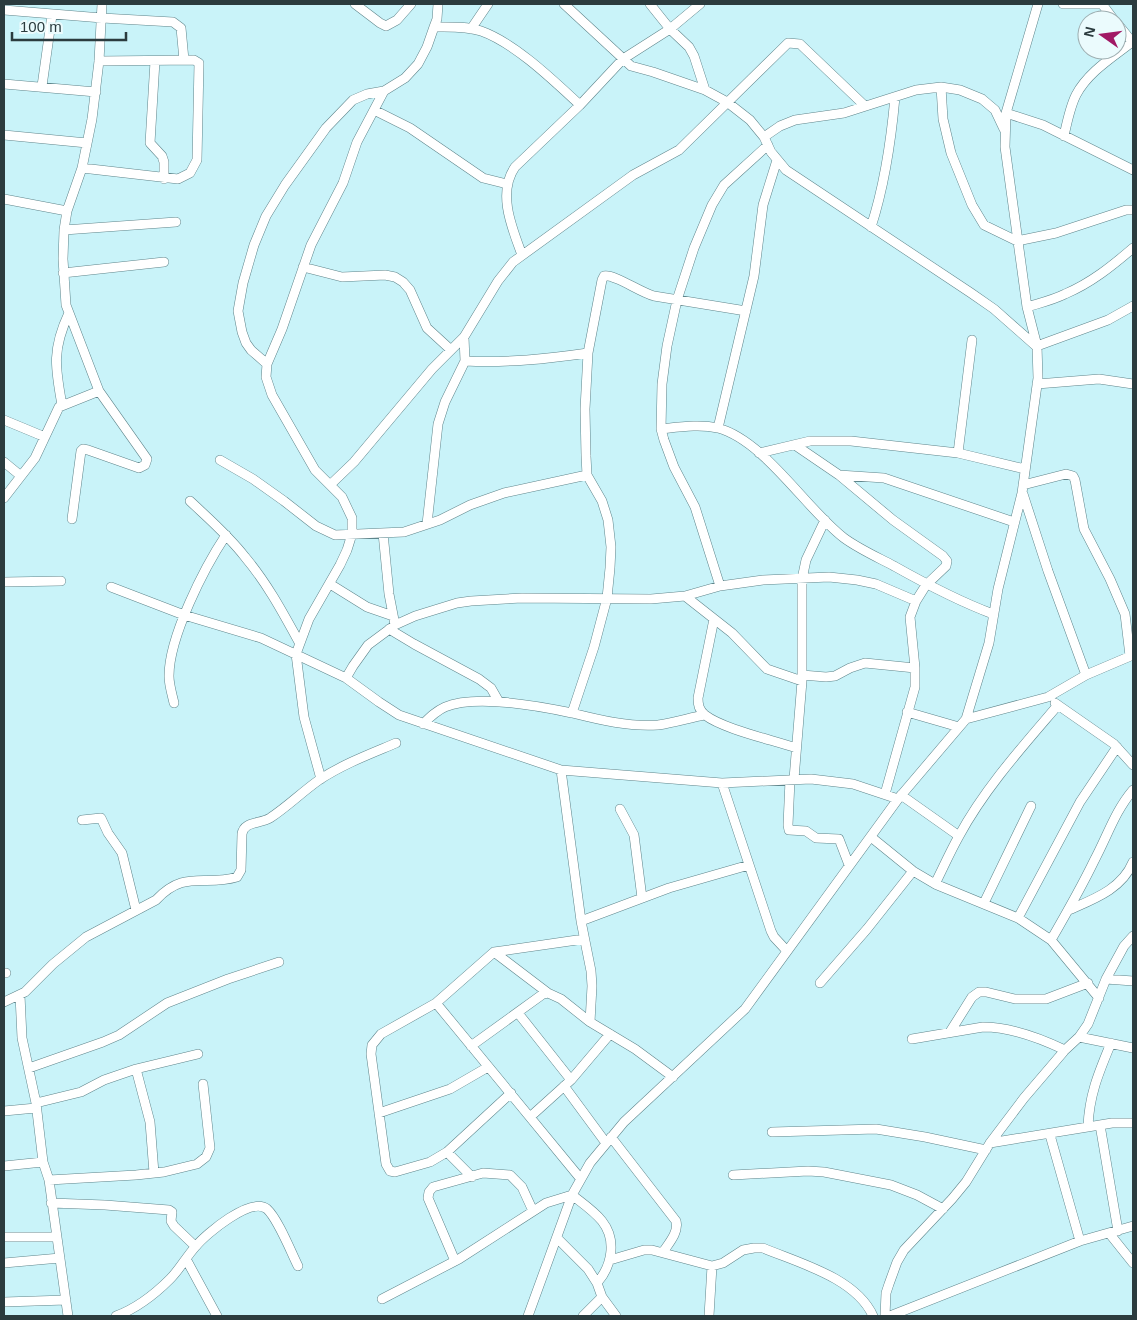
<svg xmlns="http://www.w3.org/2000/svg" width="1137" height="1320" viewBox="0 0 1137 1320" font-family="Helvetica,sans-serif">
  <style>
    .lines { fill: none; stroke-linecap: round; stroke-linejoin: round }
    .street-casing { stroke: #5f858b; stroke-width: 10 }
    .street { stroke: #fff; stroke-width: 9 }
  </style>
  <rect width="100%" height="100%" fill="#c9f3f9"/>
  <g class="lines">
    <!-- street casing -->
    <g class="street-casing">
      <path id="street" d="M 355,4 L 380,23 L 386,26 L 397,20 L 411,4
        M 564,4 L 631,66 L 653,72 L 705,90 L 727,102 L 750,120 L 764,137 L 771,152 L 786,170 L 971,293 L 994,309 L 1036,346
        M 650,4 L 670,29 L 689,47 L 694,56 L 705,90
        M 1063,4 L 1103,4
        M 1102,4 L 1114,20
        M 4,10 L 102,18 L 173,22 L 181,28 L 184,60
        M 1117,23 L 1133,43
        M 434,27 C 449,27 466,26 481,31 C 515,43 554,81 580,105
        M 471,29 L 488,4
        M 155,61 L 150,143 L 162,156 L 164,162 L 164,179
        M 4,84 L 96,92
        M 42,86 L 52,15
        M 941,87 L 943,119 L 951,153 L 972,205 L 984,225 L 1017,241 L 1056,233 L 1126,210 L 1133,210
        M 374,110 L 410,128 L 483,178 L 507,184
        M 1006,113 L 1043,125 L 1133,170
        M 4,135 L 87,143
        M 1064,136 C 1067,122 1070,107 1076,95 C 1088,72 1113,57 1132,42
        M 764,137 L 780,126 L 795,120 L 844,113 L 916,90 L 941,87 L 960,90 L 982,99 L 995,110 L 1004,129
        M 82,168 L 178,179 L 190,173 L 197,160 L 199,63 L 194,60 L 99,61
        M 4,199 L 67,211
        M 871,227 C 885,184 891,142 895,97
        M 64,230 L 176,222
        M 522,255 C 512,228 497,193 515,167 L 580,105 L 623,59 L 670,29 L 700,4
        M 303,267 L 342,277 L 385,275 L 395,277 L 403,282 L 410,290 L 427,328 L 451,350
        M 63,273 L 164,262
        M 1027,307 C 1040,303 1053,300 1065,294 C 1091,283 1112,266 1133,248
        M 1037,346 L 1108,320 L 1133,306
        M 465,361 C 508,363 546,359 588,353
        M 267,364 L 251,350 L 246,343 L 242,332 L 238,311 L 243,283 L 254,245 L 266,216 L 285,185 L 326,128 L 353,100 L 367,94 L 384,91
        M 1037,384 L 1099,379 L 1133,384
        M 62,405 C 55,367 52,349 69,313
        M 4,420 L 45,437
        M 718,428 L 754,276 L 763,205 L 777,160
        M 661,429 C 680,427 700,424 718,428 C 765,441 806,509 844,538 C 859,549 877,557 894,566 C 926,584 958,601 993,614
        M 795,445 L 839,475 L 893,520 L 943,556 L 947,561 L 946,566 L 926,585 L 916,601 L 910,617 L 915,668 L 915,687 L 885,794
        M 759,453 L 810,441 L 851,441 L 958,453 L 1025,469
        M 958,453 L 972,340
        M 220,460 L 253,479 L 284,501 L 316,526 L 335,535 L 404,532 L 440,520 L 470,505 L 504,493 L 587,475
        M 4,462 L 21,476
        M 839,475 L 884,478 L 1014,522
        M 330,485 L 354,462 L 432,369 L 464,337 L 498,281 L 513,262 L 633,175 L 679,150 L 788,43 L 800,44 L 865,106
        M 1023,485 L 1066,474 L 1073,476 L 1075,480 L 1084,529 L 1110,579 L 1125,614 L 1130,656
        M 1023,494 L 1048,571 L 1086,675
        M 4,498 L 35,458 L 59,407 L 99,391
        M 190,501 C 209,519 229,536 245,557 C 267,583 283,613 299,642
        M 72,519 L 81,451 L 83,449 L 88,450 L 139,468 L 145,465 L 147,459 L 99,391 L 66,305 L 63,259 L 64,230 L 67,211 L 82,168 L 92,119 L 99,61 L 102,4
        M 427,524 L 438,424 L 445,402 L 465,361 L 464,337
        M 383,533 L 389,594 L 395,625
        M 4,582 L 61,581
        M 330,584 L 367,607 L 393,616
        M 720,586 L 695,507 L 674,467 L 664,440 L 661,429 L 662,384 L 667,346 L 677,300 L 694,248 L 712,205 L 724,185 L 768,145
        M 111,587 L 184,615 L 261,638 L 346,678 L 379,702 L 399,715 L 561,770 L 722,783 L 811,779 L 853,784 L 898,799
        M 685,596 L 732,633 L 767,669 L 802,681
        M 714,619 L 698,698 C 698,705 699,710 705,715 C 723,729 773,740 796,748
        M 389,629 L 414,644 L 479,679 L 491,688 L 499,702
        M 802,675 L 826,677 L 835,676 L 850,668 L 865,663 L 915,668
        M 346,678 L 353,666 L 368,645 L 395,625 L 415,616 L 457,603 L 471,601 L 522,598 L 651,599 L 685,596 L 720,586 L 763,580 L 829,577 L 857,580 L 876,584 L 916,601
        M 174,703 C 172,694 169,685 169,676 C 169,637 204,568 226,535
        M 1055,703 L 1114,744 L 1133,765
        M 907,712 L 959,727
        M 572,713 C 600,720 629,727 658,725 C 673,723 689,718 704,715
        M 966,719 L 1048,697 L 1086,675 L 1133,655
        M 423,724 C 430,717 436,711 445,707 C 476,694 539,706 572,713 L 594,647 L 607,598 L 610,568 L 611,547 L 608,520 L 602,501 L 587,475 L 586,456 L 585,409 L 588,353 L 602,280 L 604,276 C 615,274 639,292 654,296 L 746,311
        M 561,770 L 581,921 L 591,971 L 592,986 L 590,1022 L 635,1049 L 673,1077
        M 321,779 L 304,717 L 296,654 L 309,619 L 340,565 L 347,550 L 352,534 L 352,518 L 342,497 L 315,470 L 272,395 L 266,377 L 267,364 L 282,329 L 311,245 L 343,183 L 357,142 L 384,91 L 405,78 L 418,64 L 427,47 L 434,27 L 437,19 L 438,4
        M 794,779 L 802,681 L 802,579 L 806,560 L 825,520
        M 790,780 L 788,825 L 789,830 L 806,831 L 816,838 L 839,839 L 849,865
        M 722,783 L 771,931 L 774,937 L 787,951
        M 901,795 L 959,836
        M 620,809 L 634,835 L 642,898
        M 82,820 L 101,818 L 108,833 L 122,853 L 136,910
        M 871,837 L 913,871 L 935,884 L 1018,918 L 1051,940 L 1099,998
        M 935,884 C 943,868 950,852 959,836 C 985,788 1023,746 1058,705
        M 984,903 L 1031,806
        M 1069,910 C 1094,899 1122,889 1133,862
        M 1018,918 L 1080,802 L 1117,747
        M 581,921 L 669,888 L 749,865
        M 1051,940 C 1066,914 1081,888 1094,861 C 1107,837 1115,811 1133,790
        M 494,952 L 548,993 L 561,999 L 590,1022
        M 4,973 L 6,973
        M 1106,979 L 1133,981
        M 820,983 L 867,929 L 913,871
        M 20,995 L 22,1038 L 36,1103 L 43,1162 L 49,1180 L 68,1316
        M 4,1002 L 25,992 L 53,964 L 86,937 L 156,900 C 185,869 204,887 237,877 L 241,870 L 242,834 C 244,821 260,824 270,818 C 287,807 302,792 319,780 C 343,764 370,754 396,743
        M 436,1003 L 580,1178
        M 518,1013 L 571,1080
        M 950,1032 L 972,997 L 979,992 L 986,992 L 1015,999 L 1046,999 L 1088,983
        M 1079,1037 L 1133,1048
        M 912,1039 L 983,1027 C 1011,1027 1040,1038 1065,1050
        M 471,1046 L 543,994 L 548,993
        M 29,1068 L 103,1042 L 119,1035 L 167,1003 L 228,979 L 279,962
        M 136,1069 L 150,1122 L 154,1173
        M 564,1086 L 606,1143
        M 511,1093 L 447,1152 L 430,1162 L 395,1172 L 390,1171 L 386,1164 L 371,1054 L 372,1045 L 381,1034 L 436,1003 L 494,952 L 584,939
        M 36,1103 L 81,1092 L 104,1080 L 136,1069 L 198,1054
        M 4,1111 L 36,1108
        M 379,1113 L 450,1089 L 488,1067
        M 530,1117 L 571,1080 L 610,1034
        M 1100,1125 L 1118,1231
        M 1088,1127 C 1089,1095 1099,1072 1111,1043
        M 772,1132 L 876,1129 L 925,1137 L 986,1150
        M 1050,1135 L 1080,1241
        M 611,1137 L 676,1221 C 679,1232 669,1243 663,1252
        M 990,1143 L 1112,1123 L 1133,1123
        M 447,1152 L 472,1177
        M 4,1166 L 43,1162
        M 733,1175 L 808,1171 L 824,1172 L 891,1185 L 917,1195 L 943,1209
        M 49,1180 L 136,1175 L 164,1172 L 197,1164 L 206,1157 L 210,1148 L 203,1084
        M 51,1203 L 105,1205 L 169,1210 L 172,1212 L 171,1221 L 174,1226 L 195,1246
        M 1109,1233 L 1133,1263
        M 4,1237 L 57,1237
        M 557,1238 L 588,1269 L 597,1283 L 602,1297 L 616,1316
        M 186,1259 L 217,1316
        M 610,1260 L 644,1250 L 652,1250 L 712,1266 L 723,1263 L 743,1250 L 754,1248 L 763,1248 C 799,1263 856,1278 873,1316
        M 455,1261 L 428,1198 L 429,1192 L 433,1187 L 483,1173 L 510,1175 L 522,1187 L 533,1211
        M 4,1263 L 60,1258
        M 382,1299 L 459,1259 L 546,1203 L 572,1195 C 582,1203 594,1211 602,1221 C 617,1240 612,1266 597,1283
        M 4,1302 L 66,1300
        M 116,1316 C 135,1309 155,1294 170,1279 C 180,1269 186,1257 196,1246 C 206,1234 251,1196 267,1209 C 278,1219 291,1252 298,1266
        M 528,1316 L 572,1195 L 590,1163 L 624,1122 L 745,1009 L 898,799 L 966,719 L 989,643 L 998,589 L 1022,493 L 1038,378 L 1037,346 L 1027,307 L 1005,147 L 1006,113 L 1038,4
        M 583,1316 L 602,1297
        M 709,1316 L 712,1266
        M 885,1316 L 886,1293 L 889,1284 L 897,1262 L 904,1250 L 952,1199 L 966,1182 L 990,1143 L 1024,1098 L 1065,1050 L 1079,1037 L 1088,1024 L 1106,979 L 1124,946 L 1133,936
        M 890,1316 L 1080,1241 L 1133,1226"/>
    </g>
    <!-- street -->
    <use href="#street" class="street"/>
  </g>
  <!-- border -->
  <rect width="1137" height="1320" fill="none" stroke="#2b3b3e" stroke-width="10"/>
  <!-- north arrow -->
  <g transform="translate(1102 35) rotate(284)"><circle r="24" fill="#ebfbfd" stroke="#9eaeb1"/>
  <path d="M0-4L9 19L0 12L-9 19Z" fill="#a11965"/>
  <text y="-8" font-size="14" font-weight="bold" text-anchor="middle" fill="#2b3b3e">N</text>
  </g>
  <!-- scale -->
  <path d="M12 32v8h114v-8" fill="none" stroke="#2b3b3e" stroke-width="2.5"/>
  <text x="20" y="32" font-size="15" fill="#2b3b3e" stroke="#ebfbfd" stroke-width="4" paint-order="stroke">100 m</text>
</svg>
